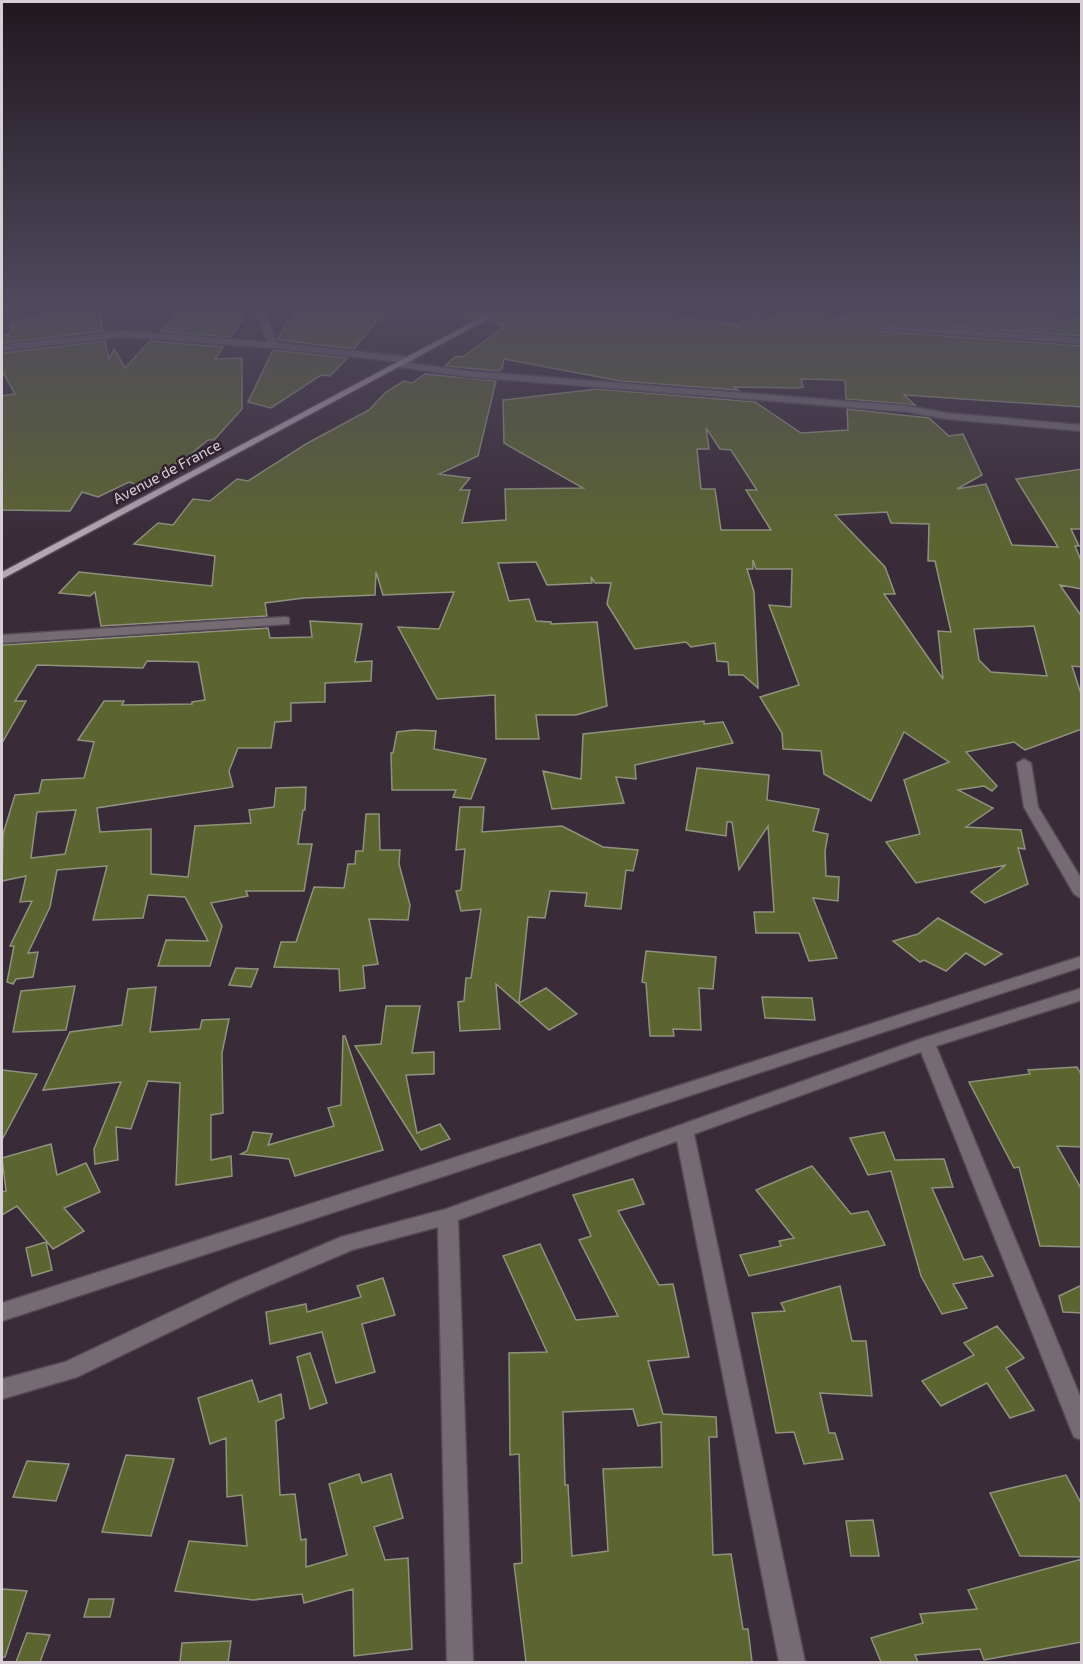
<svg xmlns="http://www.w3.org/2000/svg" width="1083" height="1664" viewBox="0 0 1083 1664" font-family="'Exo 2',sans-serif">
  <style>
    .building { fill: #5c6430; stroke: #8f937e; stroke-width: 1.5; fill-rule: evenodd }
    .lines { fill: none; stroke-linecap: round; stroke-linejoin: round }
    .minor-casing { stroke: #564854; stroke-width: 3 }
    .major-casing { stroke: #564854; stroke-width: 3 }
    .minor { fill: #746c72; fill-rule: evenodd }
    .major { fill: #b5a6b3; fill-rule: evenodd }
    .labels { text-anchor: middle; stroke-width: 5; stroke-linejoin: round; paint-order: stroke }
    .far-street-label { font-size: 15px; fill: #d8ced6; stroke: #30222e }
  </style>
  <rect width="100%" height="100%" fill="#3a2b38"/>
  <!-- building -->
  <path class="building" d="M 45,308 L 99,308 L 103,331 L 2,343 L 2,335 L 9,335 L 12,323 L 23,322 L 24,318 L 43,317 Z
    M 182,308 L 235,308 L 244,317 L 230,337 L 160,332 Z
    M 387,308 L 354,349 L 278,340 L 287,321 L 294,321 L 295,309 Z
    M 460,308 L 495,308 L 474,319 L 459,316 Z
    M 511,308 L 610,308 L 655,316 L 659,314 L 739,325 L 751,314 L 774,318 L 785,309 L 847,319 L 848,308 L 964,308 L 1082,318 L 1082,336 L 883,322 L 877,326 L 880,331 L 1082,346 L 1082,407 L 904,395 L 915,405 L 846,399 L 845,380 L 801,379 L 803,387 L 797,388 L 734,387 L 738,390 L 620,381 L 504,359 L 502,369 L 498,371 L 445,366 L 456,356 L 463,357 L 505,326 L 488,322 Z
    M 105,341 L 109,360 L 114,349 L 125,368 L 150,341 L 223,347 L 215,359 L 242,358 L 242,409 L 214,440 L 208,440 L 185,459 L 138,485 L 129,482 L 98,497 L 82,492 L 70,511 L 2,510 L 2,396 L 15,394 L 2,371 L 2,353 Z
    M 273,350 L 274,350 L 347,358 L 330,376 L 321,375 L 271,408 L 248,402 Z
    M 425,374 L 496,381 L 478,456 L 439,474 L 470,478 L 460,490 L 470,490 L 462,523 L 506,520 L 505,489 L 583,488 L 504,443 L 503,400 L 597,389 L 755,402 L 801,433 L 848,430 L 847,409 L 929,418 L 949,436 L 963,434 L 982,475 L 957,489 L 986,484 L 1012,545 L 1058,547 L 1016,479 L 1082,469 L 1082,529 L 1071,529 L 1079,546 L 1075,546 L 1082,563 L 1082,589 L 1060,585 L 1082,617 L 1082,667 L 1072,666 L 1082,697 L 1082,729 L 1025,750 L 1014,742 L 966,752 L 997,786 L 992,791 L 984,786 L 958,790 L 993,808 L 966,827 L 1021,830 L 1025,849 L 1018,848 L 1028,884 L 985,903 L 971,892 L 1006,865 L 916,883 L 886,842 L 920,834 L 904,780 L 949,762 L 904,732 L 871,801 L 824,774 L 821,751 L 783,749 L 782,733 L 760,697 L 799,685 L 769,605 L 791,607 L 792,569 L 756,569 L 753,560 L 753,569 L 747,569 L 754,592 L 758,688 L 743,675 L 729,675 L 728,662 L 717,661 L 715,643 L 691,647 L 686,642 L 635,649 L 607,604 L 611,583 L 595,583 L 591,577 L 592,583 L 547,585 L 536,562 L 498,563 L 509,601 L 529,599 L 536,621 L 551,622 L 551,624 L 597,622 L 607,706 L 576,715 L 536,715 L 539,739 L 496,739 L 495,695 L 437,699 L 398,627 L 439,629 L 454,592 L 383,595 L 376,572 L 375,595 L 304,598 L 265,603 L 267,616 L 101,626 L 95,592 L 90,596 L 59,593 L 79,572 L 212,586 L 215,556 L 134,544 L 158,523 L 173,525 L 193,499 L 210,501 L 237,479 L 248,481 L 306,444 L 369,410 L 386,392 L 404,381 L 412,383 ZM 706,428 L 720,449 L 731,450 L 757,490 L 746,490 L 771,530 L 721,530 L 715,489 L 701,489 L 697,449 L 709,449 ZM 887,512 L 891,523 L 929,524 L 928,561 L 935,561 L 951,632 L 938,631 L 943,679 L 884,594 L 895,594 L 885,567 L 835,515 ZM 1034,626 L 1047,676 L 991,672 L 979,660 L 974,629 Z
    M 310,621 L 362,624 L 355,662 L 372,661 L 371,681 L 325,683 L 325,702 L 291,703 L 291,721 L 275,722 L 271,748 L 238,748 L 229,771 L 233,787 L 97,808 L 100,832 L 151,829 L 151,874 L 188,877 L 195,826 L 251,823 L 249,810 L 274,807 L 276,788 L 306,787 L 305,810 L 303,810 L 298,844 L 312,844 L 304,891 L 246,891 L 248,896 L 211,903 L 222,926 L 210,966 L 158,966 L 166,940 L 208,941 L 185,897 L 148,895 L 143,918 L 93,920 L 107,866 L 57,870 L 50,907 L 28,953 L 38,952 L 33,977 L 16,979 L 13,984 L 7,982 L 14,946 L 10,946 L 32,901 L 20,902 L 26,876 L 2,881 L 3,834 L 15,795 L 39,793 L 42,780 L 84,778 L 94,742 L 78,740 L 104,701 L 124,701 L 122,705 L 192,704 L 192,702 L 205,700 L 198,662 L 147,661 L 143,668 L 37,665 L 15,701 L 26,701 L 2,743 L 2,645 L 268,628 L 270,638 L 312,637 ZM 76,810 L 65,854 L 31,858 L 37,812 Z
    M 704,721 L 704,724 L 723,722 L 733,743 L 635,765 L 636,779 L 616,777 L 624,803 L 552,809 L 543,771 L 581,779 L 583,734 Z
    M 414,730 L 436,731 L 434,749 L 486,759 L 471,799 L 453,797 L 456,790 L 392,790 L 391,753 L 393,753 L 397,732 Z
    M 697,768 L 769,775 L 767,800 L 819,809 L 813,831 L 828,834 L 825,851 L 826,876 L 839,877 L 838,901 L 813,898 L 837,958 L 809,961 L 799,933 L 756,933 L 754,912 L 774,912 L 768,826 L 739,870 L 732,822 L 727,822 L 726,836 L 686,830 Z
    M 460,807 L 484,807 L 482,832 L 562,826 L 603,847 L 638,850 L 633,871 L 626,870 L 621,909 L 585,906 L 587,893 L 550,891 L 545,918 L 528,917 L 519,1003 L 546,988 L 577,1014 L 549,1030 L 496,984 L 500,1029 L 460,1031 L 458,1002 L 464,1001 L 466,978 L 471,978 L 481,909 L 461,911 L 456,891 L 461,890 L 465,849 L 456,850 Z
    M 366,814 L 379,814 L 380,850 L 400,850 L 399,864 L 410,905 L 408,920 L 369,919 L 378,964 L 363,966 L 365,988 L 340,991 L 339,969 L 274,967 L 281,942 L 296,942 L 314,887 L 344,888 L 348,864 L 355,864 L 356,851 L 363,851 Z
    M 938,918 L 989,947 L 1002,954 L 985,965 L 966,953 L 946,971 L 924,960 L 920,962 L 893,941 L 918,934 Z
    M 646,951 L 716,957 L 713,989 L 699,988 L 701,1030 L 673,1029 L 674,1036 L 650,1036 L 646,983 L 642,982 Z
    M 236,968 L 258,969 L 251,987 L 229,985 Z
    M 75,986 L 66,1030 L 13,1032 L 21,991 Z
    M 156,987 L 150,1032 L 200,1029 L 202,1020 L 229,1019 L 222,1053 L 223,1113 L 211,1115 L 211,1160 L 231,1156 L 232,1176 L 176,1185 L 180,1083 L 148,1081 L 131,1129 L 116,1127 L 118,1160 L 95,1164 L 94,1149 L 121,1082 L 43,1090 L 70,1032 L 122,1025 L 128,989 Z
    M 762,997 L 812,998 L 815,1020 L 765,1018 Z
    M 386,1006 L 420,1006 L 412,1053 L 434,1052 L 434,1074 L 406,1075 L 417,1133 L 440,1124 L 450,1139 L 421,1150 L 355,1046 L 381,1044 Z
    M 343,1036 L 345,1036 L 383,1150 L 295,1176 L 289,1159 L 241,1154 L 247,1151 L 253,1132 L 272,1134 L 268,1145 L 334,1126 L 328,1108 L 341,1105 Z
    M 1077,1067 L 1082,1076 L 1082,1147 L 1057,1146 L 1082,1190 L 1082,1247 L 1040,1246 L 1019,1167 L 1014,1168 L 969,1082 L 1030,1074 L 1028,1070 Z
    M 2,1070 L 37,1074 L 2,1140 Z
    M 884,1132 L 895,1160 L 944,1159 L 953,1187 L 932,1188 L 964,1260 L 982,1256 L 993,1276 L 953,1284 L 967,1308 L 942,1314 L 921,1276 L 891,1171 L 868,1175 L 850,1138 Z
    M 51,1144 L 57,1175 L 86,1163 L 100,1192 L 64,1208 L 84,1231 L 53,1249 L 17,1206 L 2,1215 L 2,1192 L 6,1191 L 2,1158 Z
    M 812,1166 L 851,1214 L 868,1211 L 885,1245 L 749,1276 L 740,1255 L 781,1246 L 779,1241 L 794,1238 L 756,1190 Z
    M 633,1179 L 644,1204 L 618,1211 L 659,1285 L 673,1284 L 689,1357 L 648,1361 L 663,1414 L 716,1417 L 717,1437 L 709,1437 L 713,1555 L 731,1554 L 743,1629 L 748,1629 L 752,1662 L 526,1662 L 514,1564 L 522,1563 L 519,1454 L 510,1455 L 509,1353 L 547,1352 L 503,1256 L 540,1244 L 576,1320 L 618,1316 L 579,1240 L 591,1236 L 573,1195 ZM 633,1409 L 638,1426 L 661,1422 L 662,1467 L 603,1469 L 608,1551 L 572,1556 L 568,1485 L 565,1485 L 563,1412 Z
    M 46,1242 L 52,1270 L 32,1276 L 26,1248 Z
    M 383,1278 L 395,1315 L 362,1324 L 375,1372 L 336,1383 L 322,1332 L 270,1344 L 266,1312 L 306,1304 L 307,1312 L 361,1297 L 357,1286 Z
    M 1082,1285 L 1082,1313 L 1063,1312 L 1059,1296 Z
    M 840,1286 L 852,1341 L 866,1341 L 872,1396 L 820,1393 L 829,1433 L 835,1433 L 843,1459 L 804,1464 L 794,1432 L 776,1433 L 752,1313 L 785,1311 L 781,1303 Z
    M 997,1326 L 1024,1358 L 1006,1368 L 1034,1410 L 1010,1418 L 987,1383 L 941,1406 L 922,1381 L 974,1355 L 964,1343 Z
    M 310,1353 L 327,1403 L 310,1409 L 297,1357 Z
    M 252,1380 L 259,1402 L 281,1394 L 284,1418 L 276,1421 L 280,1495 L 295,1494 L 301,1540 L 306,1539 L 306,1567 L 347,1555 L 329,1484 L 359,1474 L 362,1483 L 391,1474 L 403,1518 L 374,1527 L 385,1560 L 408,1558 L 412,1649 L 354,1656 L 353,1589 L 304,1603 L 302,1594 L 253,1600 L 175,1591 L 189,1541 L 247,1546 L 242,1495 L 227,1497 L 226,1438 L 210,1444 L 198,1398 Z
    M 126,1455 L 174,1459 L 151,1536 L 102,1532 Z
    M 27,1461 L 69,1464 L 56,1501 L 13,1497 Z
    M 1066,1475 L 1082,1505 L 1082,1557 L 1020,1556 L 990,1493 Z
    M 873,1520 L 879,1556 L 851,1556 L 846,1521 Z
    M 1082,1559 L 1082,1642 L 984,1660 L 980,1649 L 915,1655 L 918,1662 L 881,1662 L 871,1638 L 923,1623 L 920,1614 L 977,1609 L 968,1590 Z
    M 2,1589 L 27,1591 L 5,1657 L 2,1657 Z
    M 89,1599 L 114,1599 L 110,1617 L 84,1617 Z
    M 27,1633 L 50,1635 L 40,1662 L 16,1662 Z
    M 231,1641 L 228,1662 L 180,1662 L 182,1643 Z"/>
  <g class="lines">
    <!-- minor casing -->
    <g class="minor-casing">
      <path id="minor" d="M 254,308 L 262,308 L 277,343 L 410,357 L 415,360 L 410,363 L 274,348 L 123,337 L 2,351 L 2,345 L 123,331 L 268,342 Z
        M 883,324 L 1082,338 L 1082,344 L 880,329 L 879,327 Z
        M 402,362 L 469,371 L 908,406 L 947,413 L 1082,425 L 1082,431 L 947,419 L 908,412 L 469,377 L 399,367 L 399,363 Z
        M 285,617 L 289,618 L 289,624 L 2,643 L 2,635 Z
        M 1024,759 L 1031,763 L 1038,807 L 1082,880 L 1082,899 L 1074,894 L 1024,807 L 1017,763 Z
        M 1082,956 L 1082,967 L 2,1321 L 2,1303 Z
        M 1082,988 L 1082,1000 L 936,1046 L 1082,1401 L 1082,1440 L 1074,1437 L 1071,1430 L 921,1052 L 694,1134 L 805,1662 L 779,1662 L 677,1141 L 458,1220 L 473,1662 L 447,1662 L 438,1227 L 352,1250 L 242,1297 L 77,1377 L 2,1399 L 2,1379 L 65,1362 L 228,1285 L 341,1237 L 446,1209 L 920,1039 Z"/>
    </g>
    <!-- major casing -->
    <g class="major-casing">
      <path id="major" d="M 499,308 L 509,308 L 2,579 L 2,572 Z"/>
    </g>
    <!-- minor -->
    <use href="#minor" class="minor"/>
    <!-- major -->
    <use href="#major" class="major"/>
  </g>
  <!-- sky -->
  <linearGradient id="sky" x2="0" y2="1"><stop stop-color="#20181f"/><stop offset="0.57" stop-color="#4f4a5e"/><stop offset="1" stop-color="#4f4a5e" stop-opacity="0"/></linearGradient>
  <rect width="1083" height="541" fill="url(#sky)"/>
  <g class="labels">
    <!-- far-street labels -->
    <g class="far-street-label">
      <text transform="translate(167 472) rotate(-28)" y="5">Avenue de France</text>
    </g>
  </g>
  <!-- border -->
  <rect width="1083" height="1664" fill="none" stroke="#d8ced6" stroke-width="6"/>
</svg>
